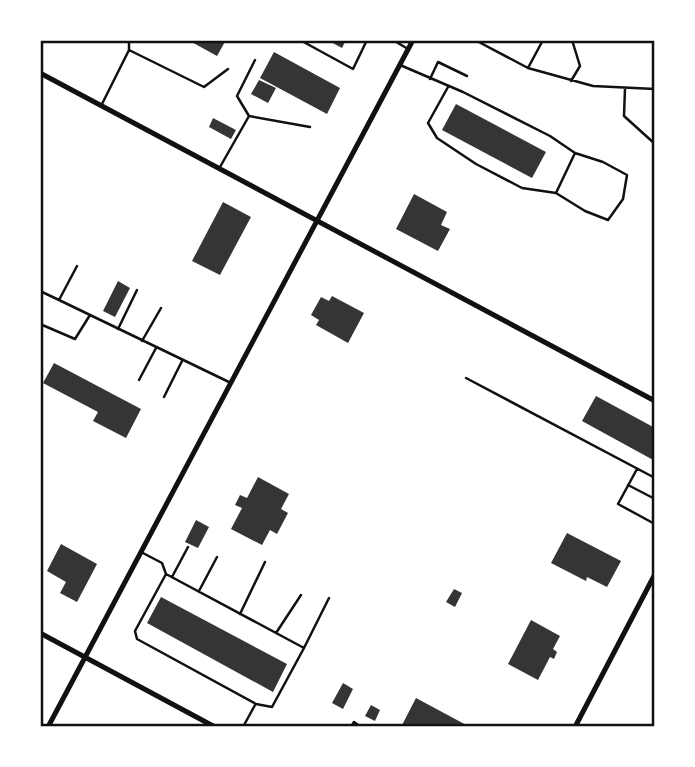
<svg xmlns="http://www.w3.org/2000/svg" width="695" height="767" viewBox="0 0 695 767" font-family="Roboto,sans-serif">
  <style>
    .building { fill: #353535 }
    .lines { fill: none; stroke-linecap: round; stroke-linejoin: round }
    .service { stroke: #111; stroke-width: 2.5 }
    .minor { stroke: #111; stroke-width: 5 }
    .neatline { fill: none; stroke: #111; stroke-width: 2.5 }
  </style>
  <rect width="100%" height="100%" fill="#fff"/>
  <!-- building -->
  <path class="building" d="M 188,40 L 226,40 L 217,56 Z
    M 327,40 L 346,40 L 342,48 Z
    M 274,52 L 340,88 L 327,114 L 260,78 Z
    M 259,80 L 276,88 L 268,103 L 251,94 Z
    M 456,104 L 546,152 L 532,178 L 442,130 Z
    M 213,118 L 236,130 L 231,139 L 209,127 Z
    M 414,194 L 447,212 L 441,225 L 450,229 L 438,251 L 396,229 Z
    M 223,202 L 251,217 L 220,275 L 192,261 Z
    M 118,281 L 130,288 L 115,317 L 103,311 Z
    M 332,296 L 364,313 L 348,343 L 316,325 L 319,320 L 311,315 L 321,297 L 329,301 Z
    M 54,363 L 141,409 L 126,438 L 93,421 L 98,412 L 43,383 Z
    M 596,396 L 655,428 L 655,461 L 582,421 Z
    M 258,477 L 289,494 L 281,509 L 288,513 L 277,534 L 270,530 L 262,545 L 231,529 L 242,508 L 235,505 L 240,495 L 247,498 Z
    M 196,520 L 209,527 L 198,548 L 185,542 Z
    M 567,533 L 621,561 L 607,587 L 587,577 L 586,581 L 551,563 Z
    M 61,544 L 97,564 L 77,602 L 60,593 L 66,582 L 47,571 Z
    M 454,589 L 462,593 L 455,607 L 446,602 Z
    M 161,597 L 287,664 L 273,692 L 147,623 Z
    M 531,620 L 560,636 L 553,649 L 557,652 L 554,659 L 550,657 L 538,680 L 508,664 Z
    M 343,683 L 353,689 L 343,709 L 332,703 Z
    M 416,698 L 470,727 L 401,727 Z
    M 371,705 L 380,710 L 375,721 L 365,716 Z"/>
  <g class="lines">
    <!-- service -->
    <path class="service" d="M 300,40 L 353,69 L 367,40
      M 393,40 L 408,49
      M 475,40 L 528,68 L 543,40
      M 129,50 L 129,40
      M 400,65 L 463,92 L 550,136 L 575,153 L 603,162 L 627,175 L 623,199 L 608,220 L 585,211 L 556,193 L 522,188 L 476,164 L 437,138 L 428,123 L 448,87
      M 528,68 L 593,86 L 655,89
      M 430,79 L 438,62 L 467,76
      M 571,81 L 580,66 L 572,40
      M 625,88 L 624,116 L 655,144
      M 101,106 L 129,50 L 204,87 L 228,69
      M 249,116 L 310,127
      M 220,167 L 249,116 L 237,96 L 255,60
      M 556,193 L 575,153
      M 77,266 L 59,300 L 231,383
      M 40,291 L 59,300
      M 40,324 L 75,339 L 90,315
      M 118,329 L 137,290
      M 142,341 L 161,308
      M 466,378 L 655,478
      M 139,380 L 156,348
      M 164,397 L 182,361
      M 637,469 L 618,504 L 653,523
      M 628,485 L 655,499
      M 141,552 L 162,563 L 166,574
      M 166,574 L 304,648 L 272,707 L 256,704 L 137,639 L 135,631 Z
      M 172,577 L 188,547
      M 199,591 L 217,557
      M 240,614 L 265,562
      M 276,633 L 301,595
      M 304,648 L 329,598
      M 243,727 L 255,705
      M 351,727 L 354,722 L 361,727"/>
    <!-- minor -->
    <path class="minor" d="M 40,73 L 655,401
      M 40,633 L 215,727
      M 48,727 L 413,40
      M 575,727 L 655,574"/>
  </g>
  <!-- border -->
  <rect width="695" height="767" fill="none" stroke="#ffffff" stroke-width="84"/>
  <rect x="42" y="42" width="611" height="683" class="neatline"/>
</svg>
